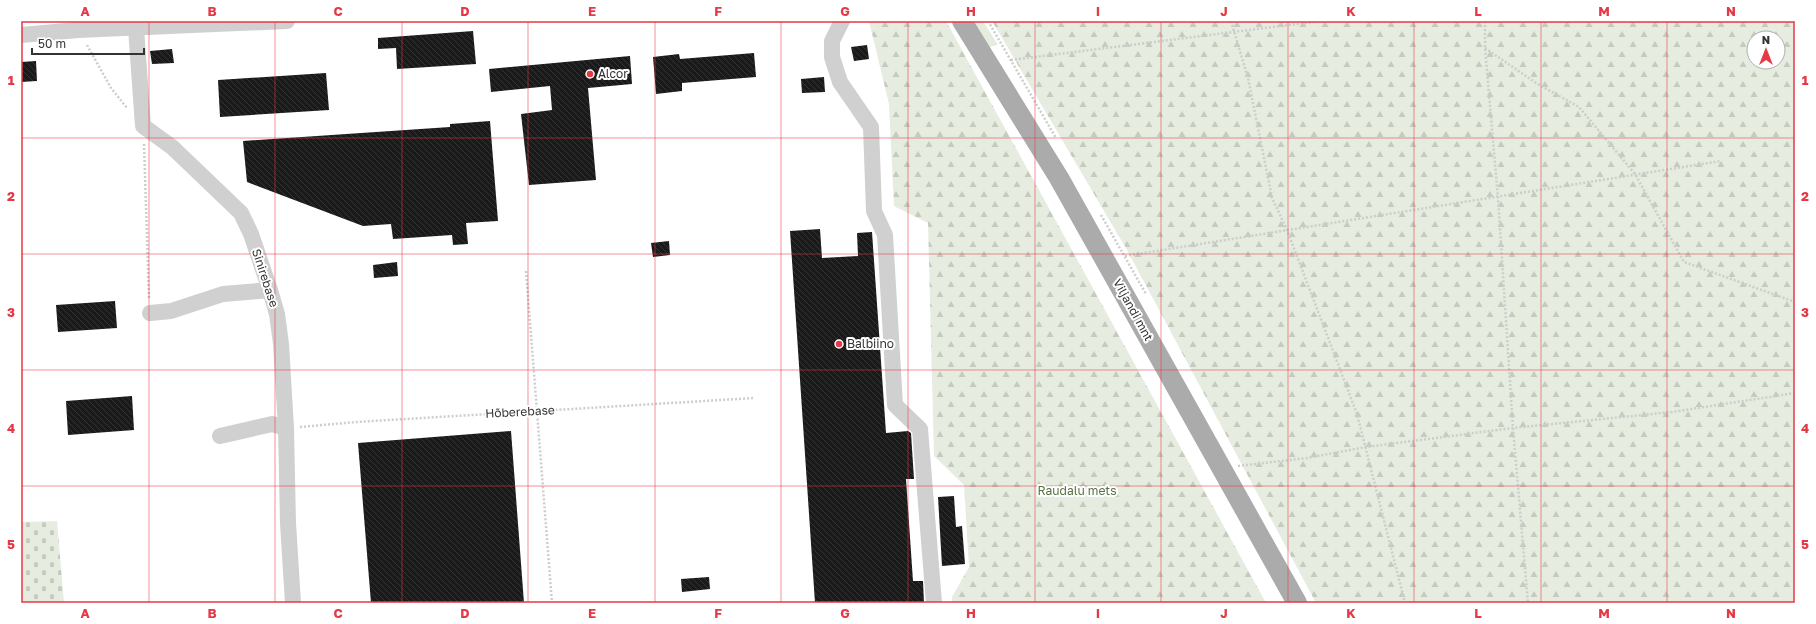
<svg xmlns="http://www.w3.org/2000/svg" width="1816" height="624" viewBox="0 0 1816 624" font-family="'Golos Text',sans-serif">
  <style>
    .grass { fill: #e6ecdf }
    .forest { fill: url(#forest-firs); fill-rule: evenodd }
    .cemetery { fill: url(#cemetery-stones) }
    .building { fill: url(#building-back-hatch) }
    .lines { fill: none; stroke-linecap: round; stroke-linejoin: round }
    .path { stroke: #cdcdcd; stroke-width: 2.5; stroke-dasharray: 2 2; stroke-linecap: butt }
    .minor { stroke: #d0d0d0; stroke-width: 16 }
    .major { stroke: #ababab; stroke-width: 20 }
    .grid { fill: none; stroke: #e63946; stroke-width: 1; stroke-opacity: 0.55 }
    .poi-dot { fill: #e63946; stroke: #fff; stroke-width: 1.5 }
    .labels { text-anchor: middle; stroke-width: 4; stroke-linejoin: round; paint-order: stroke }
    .poi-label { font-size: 12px; fill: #333; stroke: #fff; text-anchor: start }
    .street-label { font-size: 12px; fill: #333; stroke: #fff }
    .park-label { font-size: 12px; fill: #56703f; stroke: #fff }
    .neatline { fill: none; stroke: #e63946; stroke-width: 1.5 }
    .grid-label { font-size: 13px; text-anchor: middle; font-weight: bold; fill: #e63946 }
  </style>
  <defs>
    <pattern id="forest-firs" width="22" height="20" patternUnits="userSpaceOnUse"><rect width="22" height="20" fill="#e6ecdf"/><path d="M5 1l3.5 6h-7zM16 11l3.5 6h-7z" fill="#c6cbc0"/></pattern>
    <pattern id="cemetery-stones" width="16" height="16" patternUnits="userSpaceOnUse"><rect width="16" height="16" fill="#e6ecdf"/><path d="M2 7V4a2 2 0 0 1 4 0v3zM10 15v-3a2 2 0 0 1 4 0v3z" fill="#c6cbc0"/></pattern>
    <pattern id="building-back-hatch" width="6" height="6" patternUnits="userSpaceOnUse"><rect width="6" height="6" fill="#1a1a1a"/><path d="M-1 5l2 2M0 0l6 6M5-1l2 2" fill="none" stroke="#333"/></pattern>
  </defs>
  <rect width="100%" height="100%" fill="#fff"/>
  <!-- grass -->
  <path class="grass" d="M 973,21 L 983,21 L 998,45 L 989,47 Z"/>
  <!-- forest -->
  <path class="forest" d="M 869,21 L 946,21 L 1266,603 L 952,603 L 952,597 L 969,567 L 964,485 L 934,456 L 928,223 L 894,206 L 889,104 Z
    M 992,21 L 1795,21 L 1795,603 L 1316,603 L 1127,250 ZM 1754,38 L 1778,38 L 1778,62 L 1754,62 Z"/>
  <!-- cemetery -->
  <path class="cemetery" d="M 57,521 L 64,603 L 21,603 L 21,522 Z"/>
  <!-- building -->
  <path class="building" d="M 473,31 L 476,64 L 397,69 L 396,48 L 378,49 L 378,38 Z
    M 867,45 L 869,59 L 854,61 L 851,47 Z
    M 172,49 L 174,63 L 152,64 L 150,51 Z
    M 754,53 L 756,77 L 682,83 L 682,91 L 656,94 L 653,57 L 679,54 L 680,59 Z
    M 630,56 L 632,84 L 588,88 L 596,180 L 529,185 L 521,114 L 552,110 L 550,86 L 491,92 L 489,69 Z
    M 36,61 L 37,81 L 21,82 L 21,62 Z
    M 326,73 L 329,110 L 220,117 L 218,80 Z
    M 824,77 L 825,92 L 802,93 L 801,79 Z
    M 490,121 L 498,221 L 466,223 L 468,244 L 453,245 L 452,235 L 393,239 L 391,224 L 363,226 L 247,182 L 243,141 L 450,127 L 450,124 Z
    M 820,229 L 822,258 L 858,256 L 857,233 L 872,232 L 886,433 L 908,431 L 911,433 L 914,479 L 906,479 L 913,581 L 923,581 L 924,603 L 815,603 L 790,231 Z
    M 669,241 L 670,255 L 653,257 L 651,243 Z
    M 397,262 L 398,276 L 374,278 L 373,265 Z
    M 115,301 L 117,328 L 58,332 L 56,305 Z
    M 132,396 L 134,430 L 68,435 L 66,401 Z
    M 511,431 L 524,603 L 371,603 L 358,443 Z
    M 954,496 L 956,527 L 962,526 L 965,564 L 942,566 L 938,497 Z
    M 709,577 L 710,589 L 682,592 L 681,579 Z"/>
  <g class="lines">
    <!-- path -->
    <path class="path" d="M 988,21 L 1056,138
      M 1231,21 L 1248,78 L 1272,198 L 1287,230 L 1357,414 L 1405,603
      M 1485,21 L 1485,48 L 1498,198 L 1513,428 L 1528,603
      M 87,45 L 111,88 L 127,108
      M 1485,48 L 1536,83 L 1579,107 L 1635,174 L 1684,262 L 1795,302
      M 1011,60 L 1320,21
      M 144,144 L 149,299
      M 1101,215 L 1146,294
      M 1125,256 L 1721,161
      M 526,271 L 552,603
      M 300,427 L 356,422 L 754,398
      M 1238,466 L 1307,458 L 1366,447 L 1513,428 L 1672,412 L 1795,393"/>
    <!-- minor -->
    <path class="minor" d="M 842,21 L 832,41 L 832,57 L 840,82 L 871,127 L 874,211 L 885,235 L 895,405 L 920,429 L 934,603
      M 136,28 L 143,126 L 172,147 L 241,213 L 251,234 L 270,290 L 277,314 L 281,344 L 286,428 L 288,523 L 293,603
      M 21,35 L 78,30 L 287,21
      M 150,313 L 171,311 L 223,294 L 270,290
      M 220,436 L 272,424 L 286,428"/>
    <!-- major -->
    <path class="major" d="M 962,21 L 1059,178 L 1297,603"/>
  </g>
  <!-- grid -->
  <path class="grid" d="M 149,21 L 149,603M 275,21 L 275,603M 402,21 L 402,603M 528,21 L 528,603M 655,21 L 655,603M 781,21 L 781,603M 908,21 L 908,603M 1035,21 L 1035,603M 1161,21 L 1161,603M 1288,21 L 1288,603M 1414,21 L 1414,603M 1541,21 L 1541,603M 1667,21 L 1667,603M 21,138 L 1795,138M 21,254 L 1795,254M 21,370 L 1795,370M 21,486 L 1795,486"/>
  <!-- markers -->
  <g class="poi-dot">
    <circle cx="590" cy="74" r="4"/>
    <circle cx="839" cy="344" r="4"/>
  </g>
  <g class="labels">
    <!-- poi labels -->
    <g class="poi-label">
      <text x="598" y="78">Alcor</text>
      <text x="847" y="348">Balbiino</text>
    </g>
    <!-- street labels -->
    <g class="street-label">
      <text transform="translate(265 278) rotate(72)" y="4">Sinirebase</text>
      <text transform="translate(1133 310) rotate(61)" y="4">Viljandi mnt</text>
      <text transform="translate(520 412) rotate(-3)" y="4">Hõberebase</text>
    </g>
    <!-- park labels -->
    <g class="park-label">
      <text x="1077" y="495">Raudalu mets</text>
    </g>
  </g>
  <!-- border -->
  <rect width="1816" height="624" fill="none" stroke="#ffffff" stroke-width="44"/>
  <!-- north arrow -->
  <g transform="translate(1766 50)"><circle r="19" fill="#ffffff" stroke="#adadad"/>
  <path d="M0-3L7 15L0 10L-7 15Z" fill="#e63946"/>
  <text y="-6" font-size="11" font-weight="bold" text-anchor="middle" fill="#333333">N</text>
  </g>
  <!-- scale -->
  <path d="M32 48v6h112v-6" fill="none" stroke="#333333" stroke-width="2"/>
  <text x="38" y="48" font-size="12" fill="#333333" stroke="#ffffff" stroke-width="3" paint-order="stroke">50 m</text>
  <rect x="22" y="22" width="1772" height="580" class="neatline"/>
  <g class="grid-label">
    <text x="85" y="16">A</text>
    <text x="212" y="16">B</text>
    <text x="338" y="16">C</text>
    <text x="465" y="16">D</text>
    <text x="592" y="16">E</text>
    <text x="718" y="16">F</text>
    <text x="845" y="16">G</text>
    <text x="971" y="16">H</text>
    <text x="1098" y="16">I</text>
    <text x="1224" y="16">J</text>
    <text x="1351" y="16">K</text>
    <text x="1478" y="16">L</text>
    <text x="1604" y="16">M</text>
    <text x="1731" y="16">N</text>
    <text x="11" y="85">1</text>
    <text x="1805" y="85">1</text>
    <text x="11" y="201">2</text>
    <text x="1805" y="201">2</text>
    <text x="11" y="317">3</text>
    <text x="1805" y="317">3</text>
    <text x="11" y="433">4</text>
    <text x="1805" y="433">4</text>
    <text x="11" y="549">5</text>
    <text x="1805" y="549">5</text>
    <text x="85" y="618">A</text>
    <text x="212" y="618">B</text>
    <text x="338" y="618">C</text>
    <text x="465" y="618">D</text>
    <text x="592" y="618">E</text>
    <text x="718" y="618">F</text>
    <text x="845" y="618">G</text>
    <text x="971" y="618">H</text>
    <text x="1098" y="618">I</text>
    <text x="1224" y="618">J</text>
    <text x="1351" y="618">K</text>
    <text x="1478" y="618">L</text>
    <text x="1604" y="618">M</text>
    <text x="1731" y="618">N</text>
  </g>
</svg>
